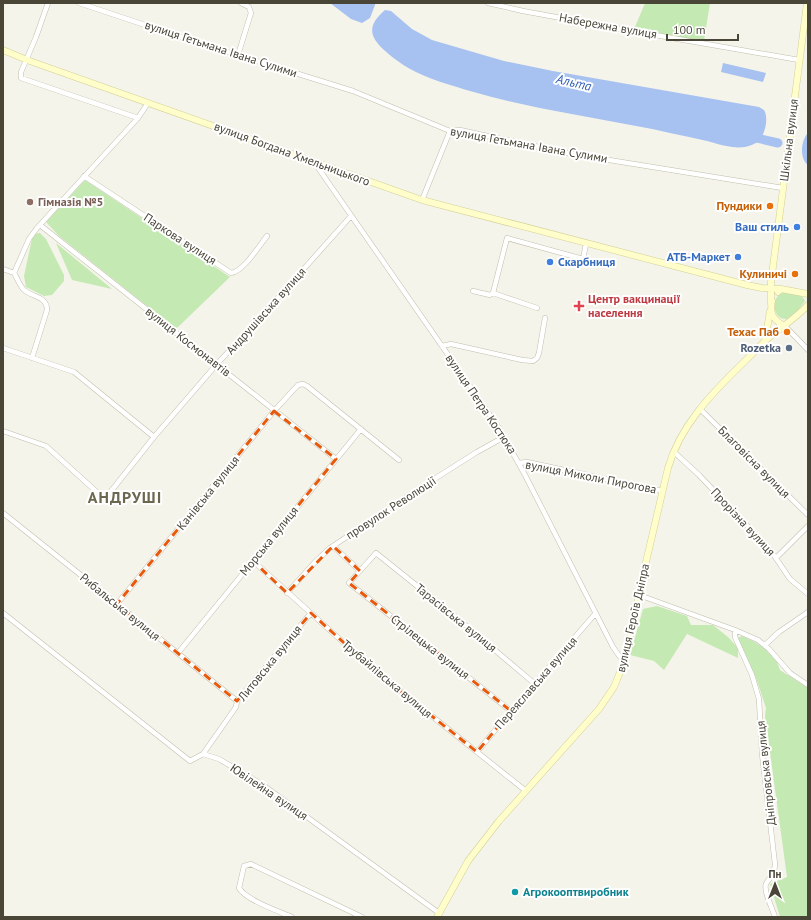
<svg xmlns="http://www.w3.org/2000/svg" width="811" height="920" viewBox="0 0 811 920" font-family="'PT Sans',sans-serif">
  <style>
    .green { fill: #c5e9b3 }
    .water { fill: #a7c2f1 }
    .lines { fill: none; stroke-linecap: round; stroke-linejoin: round }
    .river { stroke: #a7c2f1; stroke-width: 9 }
    .street-casing { stroke: #c1beac; stroke-width: 5.5 }
    .secondary-casing { stroke: #d2d097; stroke-width: 7 }
    .street { stroke: #fff; stroke-width: 4.5 }
    .secondary { stroke: #fffecb; stroke-width: 6 }
    .marked { fill: none; stroke: #e8590c; stroke-width: 3; stroke-dasharray: 8 5; stroke-linejoin: round }
    .education-dot { fill: #8d6e63; stroke: #fff; stroke-width: 1.5 }
    .food-dot { fill: #e8710a; stroke: #fff; stroke-width: 1.5 }
    .shop-dot { fill: #3f7fe0; stroke: #fff; stroke-width: 1.5 }
    .health-dot { fill: #e0444e; stroke: #fff; stroke-width: 1.5 }
    .service-dot { fill: #5c6f8a; stroke: #fff; stroke-width: 1.5 }
    .culture-dot { fill: #0f9aa8; stroke: #fff; stroke-width: 1.5 }
    .labels { text-anchor: middle; stroke-width: 4; stroke-linejoin: round; paint-order: stroke }
    .street-label { font-size: 12px; fill: #494638; stroke: #fff }
    .education-label { font-size: 12px; font-weight: bold; fill: #785e54; stroke: #fff; text-anchor: start }
    .food-label { font-size: 12px; font-weight: bold; fill: #c56008; stroke: #fff; text-anchor: end }
    .shop-label { font-size: 12px; font-weight: bold; fill: #366cbe; stroke: #fff; text-anchor: end }
    .health-label { font-size: 12px; font-weight: bold; fill: #be3a42; stroke: #fff; text-anchor: start }
    .service-label { font-size: 12px; font-weight: bold; fill: #4e5e75; stroke: #fff; text-anchor: end }
    .culture-label { font-size: 12px; font-weight: bold; fill: #0d838f; stroke: #fff; text-anchor: start }
    .water-label { font-size: 13px; font-style: italic; fill: #305fb7; stroke: #fff }
    .district-label { font-size: 16px; font-weight: bold; letter-spacing: 1px; fill: #6c674f; stroke: #fff }
  </style>
  <rect width="100%" height="100%" fill="#f5f4ea"/>
  <!-- green -->
  <path class="green" d="M 645,3 L 710,3 L 704,41 L 638,30 L 635,27 Z
    M 85,180 L 230,277 L 176,329 L 59,236 L 46,222 Z
    M 40,233 L 46,239 L 64,275 L 64,281 L 52,295 L 44,296 L 26,287 L 24,276 L 33,234 Z
    M 56,243 L 112,289 L 72,280 Z
    M 783,293 C 791,293 802,293 805,301 L 798,310 L 787,319 C 772,320 770,297 783,293 Z
    M 657,606 L 687,616 L 691,625 L 713,625 L 728,637 L 738,648 L 738,658 L 687,634 L 664,670 L 654,661 L 630,655 L 643,609 Z
    M 742,636 L 755,642 L 765,649 L 777,662 L 780,670 L 808,688 L 808,917 L 780,917 L 770,884 L 787,877 L 765,716 L 766,708 L 756,678 L 737,638 Z"/>
  <!-- water -->
  <path class="water" d="M 330,3 L 375,3 L 375,5 L 370,18 L 362,23 L 351,19 Z
    M 385,10 L 391,11 L 412,29 L 432,40 L 504,61 L 553,71 L 759,107 L 764,110 C 769,118 765,134 759,141 C 755,144 750,146 745,147 C 733,149 718,144 707,141 C 683,136 659,130 636,126 C 580,115 524,107 470,91 C 437,81 410,74 384,50 C 368,35 368,25 385,10 Z
    M 723,63 L 766,73 L 763,82 L 721,72 Z
    M 808,133 L 808,165 C 799,158 801,140 808,133 Z"/>
  <g class="lines">
    <!-- river -->
    <path class="river" d="M 748,136 L 778,143"/>
    <!-- street casing -->
    <g class="street-casing">
      <path id="street" d="M 48,3 L 36,37 L 21,72 L 21,78 L 138,118
        M 79,3 L 205,45 L 353,91 L 450,131 L 460,130 L 572,154 L 783,188
        M 488,3 L 523,11 L 632,31 L 799,60
        M 238,55 L 251,13 L 249,7 L 241,3
        M 314,162 L 499,428 L 525,475 L 613,647 L 620,657 L 625,660
        M 84,176 L 231,273 C 243,272 259,246 267,236
        M 422,200 L 450,131
        M 40,225 L 336,459
        M 3,269 L 14,273
        M 473,291 L 490,295 L 493,293 L 537,308
        M 493,293 L 507,238 L 583,259 L 586,244
        M 785,326 L 808,350
        M 442,346 L 451,344 L 522,360 L 533,361 L 537,358 L 539,353 L 545,318
        M 3,348 L 74,372 L 154,437
        M 32,358 L 47,310 C 47,296 32,297 24,290 C 20,286 17,278 14,273 L 29,239 L 37,228 L 138,118 L 148,103
        M 700,409 L 808,515
        M 3,431 L 46,446 L 99,494 L 103,496 L 108,495 L 154,437 L 217,364 L 267,310 L 351,216
        M 674,452 L 699,475 L 771,551 L 790,579 L 808,594
        M 519,463 L 527,462 L 662,491
        M 3,513 L 117,604 L 237,701
        M 333,546 L 360,571
        M 776,558 L 808,526
        M 253,561 L 374,670 L 526,791
        M 287,593 L 315,562 L 330,548 L 420,488 L 477,452 L 504,437
        M 639,595 L 735,630 L 758,640 L 769,649 L 790,673 L 808,685
        M 117,604 L 274,411 L 298,385 L 303,384 L 307,386 L 399,460
        M 3,613 L 190,761 L 203,754 L 219,759 L 263,785 L 439,913
        M 735,630 L 735,637 L 752,675 L 759,699 L 762,754 L 775,864 C 775,873 770,877 766,884 C 763,890 773,910 775,917
        M 765,645 L 779,632 L 808,612
        M 178,653 L 361,429
        M 511,711 L 349,583 L 376,553 L 457,618 L 535,684
        M 477,752 L 511,711 L 595,614
        M 203,754 L 236,707 L 237,701 L 311,613
        M 292,917 C 278,911 246,900 239,888 L 244,866 L 251,864 L 362,917"/>
    </g>
    <!-- secondary casing -->
    <g class="secondary-casing">
      <path id="secondary" d="M 3,50 L 27,60 L 422,200 L 747,285 L 762,288 L 781,289
        M 778,292 L 781,289 L 808,294
        M 772,301 C 769,314 774,321 785,326
        M 771,304 L 771,282 L 807,3
        M 765,341 L 770,311
        M 437,917 L 468,861 L 499,821 L 599,709 L 614,687 L 625,660 L 646,562 L 668,468 C 680,426 711,394 742,364 C 750,356 758,348 766,340 C 780,328 795,319 808,305"/>
    </g>
    <!-- street -->
    <use href="#street" class="street"/>
    <!-- secondary -->
    <use href="#secondary" class="secondary"/>
  </g>
  <!-- marked area -->
  <path class="marked" d="M 274,411 L 336,459 L 253,561 L 287,593 L 333,546 L 360,571 L 349,583 L 511,711 L 477,752 L 374,670 L 311,613 L 237,701 L 117,604 Z"/>
  <!-- markers -->
  <circle class="education-dot" cx="30" cy="202" r="4"/>
  <g class="food-dot">
    <circle cx="770" cy="206" r="4"/>
    <circle cx="795" cy="274" r="4"/>
    <circle cx="787" cy="332" r="4"/>
  </g>
  <g class="shop-dot">
    <circle cx="797" cy="227" r="4"/>
    <circle cx="738" cy="257" r="4"/>
    <circle cx="550" cy="262" r="4"/>
  </g>
  <path class="health-dot" d="M577 300h4v4h4v4h-4v4h-4v-4h-4v-4h4z"/>
  <circle class="service-dot" cx="789" cy="348" r="4"/>
  <circle class="culture-dot" cx="515" cy="892" r="4"/>
  <g class="labels">
    <!-- street labels -->
    <g class="street-label">
      <text transform="translate(608 26) rotate(10)" y="4">Набережна вулиця</text>
      <text transform="translate(221 49) rotate(18)" y="4">вулиця Гетьмана Івана Сулими</text>
      <text transform="translate(789 140) rotate(-83)" y="4">Шкільна вулиця</text>
      <text transform="translate(529 145) rotate(10)" y="4">вулиця Гетьмана Івана Сулими</text>
      <text transform="translate(292 154) rotate(20)" y="4">вулиця Богдана Хмельницького</text>
      <text transform="translate(180 239) rotate(33)" y="4">Паркова вулиця</text>
      <text transform="translate(266 311) rotate(-48)" y="4">Андрушівська вулиця</text>
      <text transform="translate(188 342) rotate(38)" y="4">вулиця Космонавтів</text>
      <text transform="translate(481 404) rotate(56)" y="4">вулиця Петра Костюка</text>
      <text transform="translate(754 462) rotate(45)" y="4">Благовісна вулиця</text>
      <text transform="translate(591 477) rotate(11)" y="4">вулиця Миколи Пирогова</text>
      <text transform="translate(208 493) rotate(-51)" y="4">Канівська вулиця</text>
      <text transform="translate(391 508) rotate(-33)" y="4">провулок Революції</text>
      <text transform="translate(743 522) rotate(47)" y="4">Прорізна вулиця</text>
      <text transform="translate(269 541) rotate(-51)" y="4">Морська вулиця</text>
      <text transform="translate(120 607) rotate(39)" y="4">Рибальська вулиця</text>
      <text transform="translate(456 618) rotate(39)" y="4">Тарасівська вулиця</text>
      <text transform="translate(633 618) rotate(-77)" y="4">вулиця Героїв Дніпра</text>
      <text transform="translate(430 647) rotate(38)" y="4">Стрілецька вулиця</text>
      <text transform="translate(270 663) rotate(-51)" y="4">Литовська вулиця</text>
      <text transform="translate(387 679) rotate(40)" y="4">Трубайлівська вулиця</text>
      <text transform="translate(536 683) rotate(-49)" y="4">Переяславська вулиця</text>
      <text transform="translate(766 773) rotate(-96)" y="4">Дніпровська вулиця</text>
      <text transform="translate(269 792) rotate(34)" y="4">Ювілейна вулиця</text>
    </g>
    <!-- education labels -->
    <g class="education-label">
      <text x="38" y="206">Гімназія №5</text>
    </g>
    <!-- food labels -->
    <g class="food-label">
      <text x="762" y="210">Пундики</text>
      <text x="787" y="278">Кулиничі</text>
      <text x="779" y="336">Техас Паб</text>
    </g>
    <!-- shop labels -->
    <g class="shop-label">
      <text x="789" y="231">Ваш стиль</text>
      <text x="730" y="261">АТБ-Маркет</text>
      <text x="558" y="266" text-anchor="start">Скарбниця</text>
    </g>
    <!-- health labels -->
    <g class="health-label">
      <text x="588" y="303">Центр вакцинації<tspan x="588" dy="14">населення</tspan></text>
    </g>
    <!-- service labels -->
    <g class="service-label">
      <text x="781" y="352">Rozetka</text>
    </g>
    <!-- culture labels -->
    <g class="culture-label">
      <text x="523" y="896">Агрокооптвиробник</text>
    </g>
    <!-- water labels -->
    <g class="water-label">
      <text transform="translate(574 82) rotate(13)" y="5">Альта</text>
    </g>
    <!-- district labels -->
    <g class="district-label">
      <text x="125" y="503">АНДРУШІ</text>
    </g>
  </g>
  <!-- border -->
  <rect width="811" height="920" fill="none" stroke="#494638" stroke-width="8"/>
  <!-- north arrow -->
  <g transform="translate(775 884)" stroke="#ffffff" stroke-width="3" paint-order="stroke">
  <path d="M0-3L7 15L0 10L-7 15Z" fill="#494638"/>
  <text y="-6" font-size="11" font-weight="bold" text-anchor="middle" fill="#494638">Пн</text>
  </g>
  <!-- scale -->
  <path d="M667 34v6h71v-6" fill="none" stroke="#494638" stroke-width="2"/>
  <text x="673" y="34" font-size="12" fill="#494638" stroke="#ffffff" stroke-width="3" paint-order="stroke">100 m</text>
</svg>
